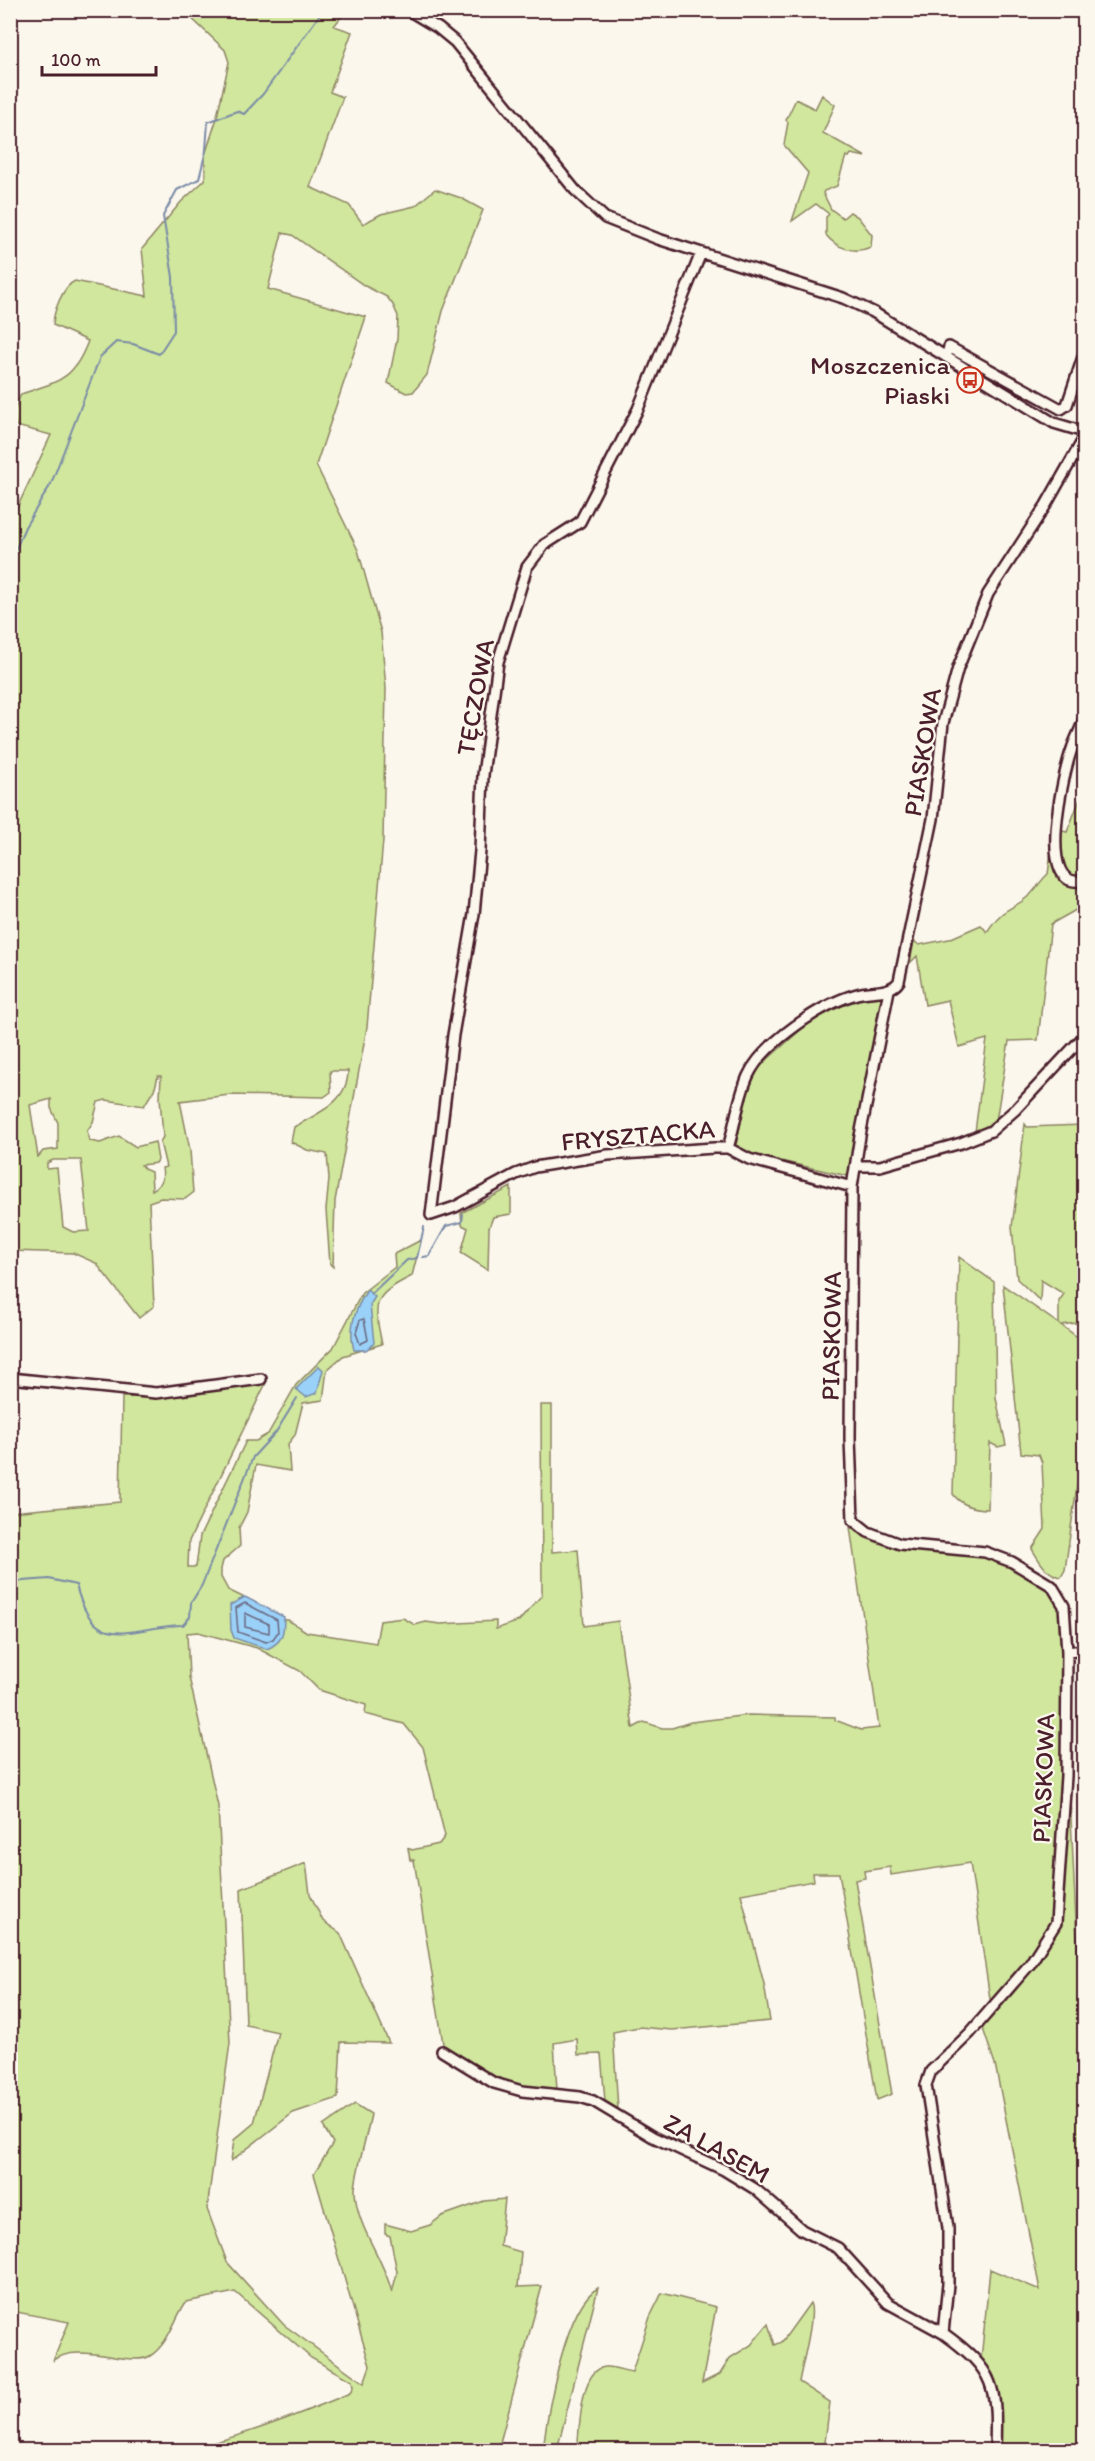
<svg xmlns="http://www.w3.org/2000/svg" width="1095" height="2461" viewBox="0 0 1095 2461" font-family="Itim,sans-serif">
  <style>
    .green { fill: #d0e79d; stroke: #8d8364; stroke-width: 1.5; fill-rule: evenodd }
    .water { fill: #9ad1f9; stroke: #7a8aa7; stroke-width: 1.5 }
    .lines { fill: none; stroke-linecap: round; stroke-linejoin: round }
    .shore { stroke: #6a667d; stroke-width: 1.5 }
    .stream { stroke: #7a8aa7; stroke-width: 2 }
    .minor-casing { stroke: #4a1f2b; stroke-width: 14 }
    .minor { stroke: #fbf7ec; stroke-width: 9 }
    .labels { text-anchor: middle; stroke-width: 4.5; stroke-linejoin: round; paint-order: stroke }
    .poi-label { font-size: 26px; fill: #4a1f2b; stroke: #fbf7ec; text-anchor: end }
    .street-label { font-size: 26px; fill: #4a1f2b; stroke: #fbf7ec }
  </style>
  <rect width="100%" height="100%" fill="#fbf7ec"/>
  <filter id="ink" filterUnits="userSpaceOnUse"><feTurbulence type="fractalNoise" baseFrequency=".0167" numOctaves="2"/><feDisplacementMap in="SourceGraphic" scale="12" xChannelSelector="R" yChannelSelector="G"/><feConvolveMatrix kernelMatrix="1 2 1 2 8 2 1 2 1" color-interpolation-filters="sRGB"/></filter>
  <g filter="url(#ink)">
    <!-- green -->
    <path class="green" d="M 184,11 L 346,11 L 334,26 L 352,32 L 330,92 L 343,97 L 310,187 L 349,205 L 363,224 L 381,214 L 415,206 L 435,189 L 461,198 L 483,210 L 443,311 L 427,375 L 413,392 L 406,393 L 388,383 L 397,339 L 398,316 L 393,305 L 387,297 L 365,286 L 292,235 L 282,233 L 268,289 L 366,317 L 316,465 L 358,550 L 381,632 L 386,688 L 383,840 L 367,1027 L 335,1201 L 333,1267 L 330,1264 L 326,1210 L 329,1179 L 327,1154 L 307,1150 L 291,1142 L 294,1127 C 316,1114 348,1103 348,1071 L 330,1071 L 331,1092 L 324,1097 L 230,1095 L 180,1101 L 190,1150 L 193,1193 L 185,1199 L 161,1198 L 149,1202 L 154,1306 L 139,1318 L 96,1263 L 73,1253 L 11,1251 L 10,523 L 51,435 L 16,426 L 14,411 L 21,394 C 59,381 73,381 88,341 L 53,325 C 53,312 63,286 75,281 L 147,296 L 142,249 L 181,202 L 205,180 L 205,155 L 216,121 L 229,62 L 225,50 ZM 158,1076 L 161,1076 L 160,1097 L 163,1137 L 160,1142 L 166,1167 L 162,1168 C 164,1180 162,1184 152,1190 L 151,1172 L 144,1169 L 141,1165 L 156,1163 L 158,1160 L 155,1142 L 136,1147 L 119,1136 L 100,1143 L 90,1141 L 87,1131 L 93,1122 L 98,1102 L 106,1100 L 144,1106 L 155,1088 ZM 51,1099 L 51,1108 L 58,1123 L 58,1149 L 43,1151 L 38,1157 L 30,1105 ZM 53,1160 L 81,1160 L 89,1231 L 73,1232 L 63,1227 L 57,1168 L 47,1169 L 47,1163 Z
      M 822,95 L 835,105 L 823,133 L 866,157 L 851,154 L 849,157 L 846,156 L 837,186 L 824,191 L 823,193 L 831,209 L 843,218 L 850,212 L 858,217 L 872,235 L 871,247 C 855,254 837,249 826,235 L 826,217 L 829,214 L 816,204 L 792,221 L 808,173 L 784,145 L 788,122 L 786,120 L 796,99 L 815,109 Z
      M 1084,789 L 1083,906 L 1051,924 L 1038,1040 L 1009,1041 L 996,1121 L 975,1132 L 987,1039 L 959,1047 L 948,1000 L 925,1005 L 917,956 L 910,963 L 914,941 L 919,945 L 949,939 L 981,925 L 987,932 C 1004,905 1011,912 1030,895 C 1037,888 1040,881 1048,874 L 1054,829 L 1067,832 Z
      M 882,997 L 848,1176 L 749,1154 L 736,1145 L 748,1090 L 760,1066 L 814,1018 L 859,998 Z
      M 1025,1124 L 1027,1127 L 1084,1125 L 1084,1322 L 1061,1325 L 1084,1342 L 1084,1436 L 1065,1570 L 1061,1577 C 1046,1574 1040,1562 1032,1549 L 1045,1529 L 1042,1463 L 1039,1455 L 1021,1453 L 1003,1285 L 1059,1324 L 1059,1301 L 1064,1294 L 1041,1280 L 1040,1301 L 1017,1279 L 1012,1227 Z
      M 511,1187 L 511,1214 L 493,1217 L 489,1228 L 488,1270 L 461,1253 L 468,1228 L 462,1225 L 461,1213 Z
      M 421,1240 L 412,1276 C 372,1296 373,1302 382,1344 L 343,1356 L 327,1370 L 323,1400 L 303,1403 L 295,1435 L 288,1444 L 290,1471 L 256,1465 L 247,1512 L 239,1528 L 240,1546 L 223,1561 L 221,1569 L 221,1577 L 228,1590 L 257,1604 L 274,1619 L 288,1620 L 307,1632 L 376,1643 L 380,1621 L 403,1618 L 415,1625 L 426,1622 L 440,1624 L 496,1621 L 496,1629 L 519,1621 L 542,1595 L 541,1405 L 552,1405 L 552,1552 L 578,1550 L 584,1626 L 618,1621 L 633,1728 L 644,1722 L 662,1728 L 672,1728 L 691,1722 L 749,1715 L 835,1717 L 835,1720 L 861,1730 L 879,1728 L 850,1527 L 940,1549 L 985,1552 L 1030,1571 L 1057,1592 L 1065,1620 L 1063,1652 L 1082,2045 L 1084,2057 L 1084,2450 L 999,2450 L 994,2376 L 981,2360 L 990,2269 L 1040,2290 L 995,2064 L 982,2026 L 1001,2003 L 990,1999 L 970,1863 L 891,1875 L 890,1867 L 864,1871 L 865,1878 L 855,1880 L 892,2094 L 877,2100 L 839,1873 L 813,1873 L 814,1881 L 741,1894 L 764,1984 L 770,2021 L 672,2030 L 639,2027 L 613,2032 L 618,2109 L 605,2101 L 601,2054 L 578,2055 L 577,2039 L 554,2043 L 557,2090 C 510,2088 484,2074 444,2050 L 414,1860 L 410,1860 L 408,1848 L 412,1850 L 439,1844 L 445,1836 L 423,1747 L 404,1724 L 365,1714 L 366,1705 L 319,1690 L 300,1671 L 257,1648 L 198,1632 L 187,1633 L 189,1677 L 218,1806 L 230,2043 L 207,2209 L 227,2262 L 284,2325 L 364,2383 L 370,2366 L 314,2174 L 333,2143 L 323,2126 L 355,2104 L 371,2114 C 368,2131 354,2179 355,2192 C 357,2229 384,2258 392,2293 L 397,2272 L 390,2236 L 385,2234 L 385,2224 L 411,2231 L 430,2225 L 442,2216 L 484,2201 L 505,2199 L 500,2246 L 521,2252 L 518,2287 L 542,2286 L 498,2450 L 277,2450 L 265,2448 L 259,2450 L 177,2450 L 179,2446 C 203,2454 322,2405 350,2393 L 353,2388 L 352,2381 L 311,2358 L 235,2292 L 186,2302 C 174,2319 169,2344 150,2356 C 130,2368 77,2340 53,2361 L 69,2322 L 11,2311 L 11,1512 L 120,1502 L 122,1397 L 165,1398 L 267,1381 L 189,1541 L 188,1567 L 196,1567 L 200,1536 L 246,1441 L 256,1441 L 268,1434 L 296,1385 L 333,1348 L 362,1293 L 395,1267 L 394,1254 Z
      M 959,1257 L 994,1282 L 996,1398 L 1006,1445 L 998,1447 L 990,1443 L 988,1509 C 975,1509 961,1505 953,1494 Z
      M 306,1863 L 310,1894 L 323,1921 L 340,1933 L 389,2043 L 341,2042 L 338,2098 L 293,2113 L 231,2161 L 234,2140 L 254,2123 L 278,2032 L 246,2025 L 241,1889 Z
      M 598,2288 L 557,2450 L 543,2450 C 547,2415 565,2305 598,2288 Z
      M 662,2293 L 716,2307 L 702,2383 L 720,2374 L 730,2358 L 751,2345 L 768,2324 L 775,2345 L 782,2342 L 810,2303 C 816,2314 802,2365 799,2382 L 830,2402 L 824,2450 L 577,2450 C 580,2431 579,2370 605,2367 C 612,2366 624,2371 632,2372 L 650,2317 Z"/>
    <!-- water -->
    <path class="water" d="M 367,1290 L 375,1297 L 370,1305 L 374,1343 L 366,1350 L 354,1350 C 348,1328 355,1309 367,1290 Z
      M 319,1366 L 323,1370 L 317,1393 L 306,1397 L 296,1389 Z
      M 245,1597 L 284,1617 C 284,1633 283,1642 267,1649 L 234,1638 L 231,1630 L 230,1605 Z"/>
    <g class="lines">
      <!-- shore -->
      <path class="shore" d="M 364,1319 L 368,1340 L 360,1344 L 356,1333 L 360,1320 Z
        M 245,1603 L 277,1620 L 278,1632 L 273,1639 L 266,1642 L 238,1632 L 236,1608 Z
        M 245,1613 L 269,1624 L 269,1633 L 245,1627 Z"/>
      <!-- stream -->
      <path class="stream" d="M 10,563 L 25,527 L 51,484 L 100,357 L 116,342 L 133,344 L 159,354 L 174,331 L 173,277 L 163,216 L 177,190 L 199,179 L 206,150 L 208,122 L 237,111 L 244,114 L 263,94 L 323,10
        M 423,1257 L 429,1256 L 446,1226 L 462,1222 L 463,1214
        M 371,1294 L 407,1260 L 417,1258 L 424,1227
        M 10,1582 L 49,1579 L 76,1585 C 94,1657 131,1626 183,1625 L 190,1617 L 191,1603 L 202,1585 L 253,1457 L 276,1432 L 297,1398"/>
      <!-- minor casing -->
      <g class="minor-casing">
        <path id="minor" d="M 408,10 L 438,28 L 455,42 L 575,190 L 605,218 L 658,239 L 843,298 L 873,312 L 1054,423 L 1084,432
          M 701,253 L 638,409 L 580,522 L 544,545 L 527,567 L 498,662 L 483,775 L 480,851 L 474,914 L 453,1035 L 431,1215 L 455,1207 L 516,1174 L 535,1167 L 608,1155 L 714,1148 L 728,1148 L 749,1159 L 852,1187
          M 946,357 L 949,347 L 1061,409 L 1067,405 L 1084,354
          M 1084,719 C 1081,729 1075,739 1072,749 C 1064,770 1034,895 1084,880
          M 889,990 L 860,1136 L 852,1187 L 850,1438 L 853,1520 L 868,1532 L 900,1544 L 985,1552 L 1012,1562 L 1052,1586 L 1064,1606 L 1067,1652 L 1066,1776 L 1056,1923 L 1030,1964 L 970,2033 L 931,2071 L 926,2085 L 948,2228 L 948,2284 L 943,2333 C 996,2371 997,2387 995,2450
          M 728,1148 C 735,1125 738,1099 748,1076 C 763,1043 823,1003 857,994 C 871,990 891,994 899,981 L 933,819 L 943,723 L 958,668 L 988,594 L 1046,505 L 1084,438
          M 855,1166 L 880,1166 L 961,1143 L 991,1131 L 1016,1109 L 1084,1036
          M 10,1378 L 156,1393 L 261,1379
          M 1067,1652 L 1084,1650
          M 442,2051 L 494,2083 L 522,2091 L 580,2097 L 593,2101 L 653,2137 L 724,2170 L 755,2189 L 802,2230 L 838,2248 L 888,2303 L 943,2333"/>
      </g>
      <!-- minor -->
      <use href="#minor" class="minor"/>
    </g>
  </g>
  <!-- icons -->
  <defs>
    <g id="bus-ring" transform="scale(1.35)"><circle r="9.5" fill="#fbf7ec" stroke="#c8321e" stroke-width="1.5"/><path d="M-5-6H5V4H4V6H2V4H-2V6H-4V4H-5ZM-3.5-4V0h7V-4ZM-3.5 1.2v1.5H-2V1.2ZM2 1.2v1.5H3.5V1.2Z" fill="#c8321e"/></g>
  </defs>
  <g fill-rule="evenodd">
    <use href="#bus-ring" x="970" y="380"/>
  </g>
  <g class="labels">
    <!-- poi labels -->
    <g class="poi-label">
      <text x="950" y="374">Moszczenica<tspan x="950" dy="30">Piaski</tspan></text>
    </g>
    <!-- street labels -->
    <g class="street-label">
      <text transform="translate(475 697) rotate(-80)" y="9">TĘCZOWA</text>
      <text transform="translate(922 752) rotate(-81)" y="9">PIASKOWA</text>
      <text transform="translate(638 1135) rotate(-5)" y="9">FRYSZTACKA</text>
      <text transform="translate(831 1336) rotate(-89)" y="9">PIASKOWA</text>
      <text transform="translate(1043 1778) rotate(-88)" y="9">PIASKOWA</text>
      <text transform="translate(717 2148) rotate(29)" y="9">ZA LASEM</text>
    </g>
  </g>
  <!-- margin -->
  <rect width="1095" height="2461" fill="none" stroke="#fbf7ec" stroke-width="36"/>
  <rect x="18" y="18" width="1059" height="2425" fill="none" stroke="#4a1f2b" stroke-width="2" filter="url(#ink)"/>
  <!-- scale -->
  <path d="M42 66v9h114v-9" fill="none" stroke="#4a1f2b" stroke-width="3"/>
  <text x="51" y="66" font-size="18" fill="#4a1f2b" stroke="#fbf7ec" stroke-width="4.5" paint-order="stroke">100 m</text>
</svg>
